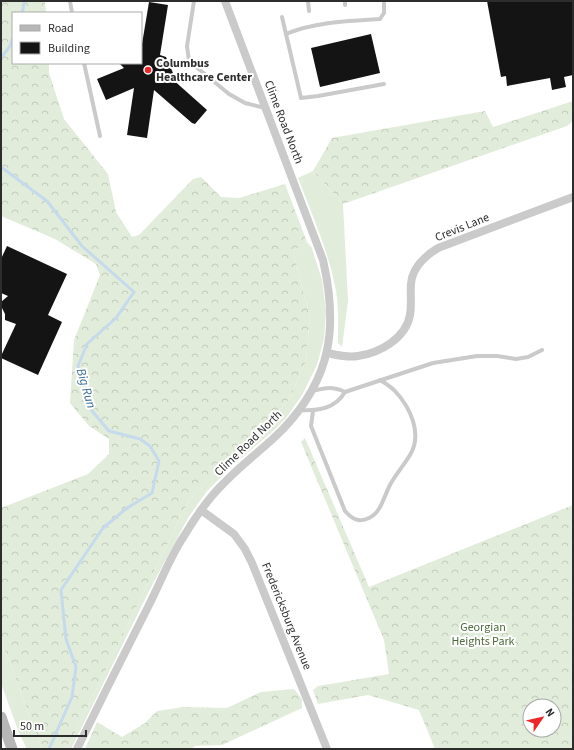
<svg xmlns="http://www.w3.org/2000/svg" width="574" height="750" font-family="'Source Sans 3',sans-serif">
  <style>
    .grass { fill: #e2ecda }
    .forest { fill: url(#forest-crowns); fill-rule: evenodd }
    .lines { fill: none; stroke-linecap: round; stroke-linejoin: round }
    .stream { stroke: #c5dbed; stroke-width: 3 }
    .building { fill: #141414 }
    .lane { stroke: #cacaca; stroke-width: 4 }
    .street { stroke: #cacaca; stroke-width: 8 }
    .secondary { stroke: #b7b7b7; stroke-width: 11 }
    .poi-dot { fill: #ee2628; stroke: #fff; stroke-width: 1.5 }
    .labels { text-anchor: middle; stroke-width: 4; stroke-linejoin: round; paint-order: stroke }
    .poi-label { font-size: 12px; font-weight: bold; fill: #2d2d2d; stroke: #fff; text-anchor: start }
    .street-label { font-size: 12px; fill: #2d2d2d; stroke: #fff }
    .park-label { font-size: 12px; fill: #4d6b39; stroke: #fff }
    .water-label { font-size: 13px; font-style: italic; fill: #376a93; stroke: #fff }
  </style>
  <defs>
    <pattern id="forest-crowns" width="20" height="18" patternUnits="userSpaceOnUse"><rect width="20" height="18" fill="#e2ecda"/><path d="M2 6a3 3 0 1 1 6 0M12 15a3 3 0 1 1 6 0" fill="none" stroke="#c2cbbb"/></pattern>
  </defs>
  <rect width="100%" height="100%" fill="#fff"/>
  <g class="grass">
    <path d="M313,171L343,204L348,301L342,347L338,343C338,326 339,309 336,291C329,252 312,215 298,178Z"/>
    <path d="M307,242L312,248L322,280L326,312L324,339L317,365L302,395L286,418L273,431L231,467L207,491L188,518L149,591L71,749H67L189,500L239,449L274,417L290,398L306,361L310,317L293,251Z"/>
    <path d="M1,639L42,749H27L19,733L1,683Z"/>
  </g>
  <g class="forest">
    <path d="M1,1H45L46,13H13V63H49V73L64,119L108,174L116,212L132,237L139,235L193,179L201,177L221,197L239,198L285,184L307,242L293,251L310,317L306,361L290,398L274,417L239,449L189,500L67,749H42L1,639V508L88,474L109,454V439L89,426L70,403L74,340L100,275L96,264L55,239L1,216Z"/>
    <path d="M573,101V121L567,126L343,204L313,171L332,138L485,111L493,127Z"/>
    <path d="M305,438L369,587L573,505V749H435L419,710L368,695L318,704L313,690L318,686L389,674L384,640L301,442ZM530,706H554V730H530Z"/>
    <path d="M294,689L302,699V708L222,745L195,746L191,749H85L97,722L122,737L145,723L157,711L184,707L227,708L261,692Z"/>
  </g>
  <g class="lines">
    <g class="stream">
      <path d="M22,13L25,1"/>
      <path d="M1,58L10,46L13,37"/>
      <path d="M1,167L47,201L82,246L134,292L116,318L87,344L78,366L92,411L109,431L140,439L150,446L159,461L152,493L127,508L103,528L61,590L66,639L76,667L72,697L49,749"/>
    </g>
  </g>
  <g class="building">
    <path d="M487,1H573V75L564,77L566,87L552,90L550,78L507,86L506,76L501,77Z"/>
    <path d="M149,2L168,5L160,55L166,57L173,73L170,77L207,110L195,124L192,123L154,90L147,138L127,135L134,88L106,100L97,79L124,68L119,63H141V50Z"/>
    <path d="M371,34L380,73L320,87L311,48Z"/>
    <path d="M7,246L67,274L48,315L62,322L38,375L1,358V356L16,324L5,320V314L1,306V302L8,296L1,293V259Z"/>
  </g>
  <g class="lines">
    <g class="lane">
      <path d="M70,1L72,13"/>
      <path d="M194,1L187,46L189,61L229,94L245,103L265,108"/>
      <path d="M308,1L309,11"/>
      <path d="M345,1V5"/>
      <path d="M282,17L301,98L318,96L384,84"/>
      <path d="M286,34C315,22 348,21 380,19L384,13V3"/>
      <path d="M84,63L100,136"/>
      <path d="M312,391C325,388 332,386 345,392L433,363L477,356H497L516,359L528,357L542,350"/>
      <path d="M299,410C318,411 335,409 345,392"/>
      <path d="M313,411L311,426L345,511C352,519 359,523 369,518C381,513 384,496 390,485C396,474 404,465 410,455C423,434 410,407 395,391C391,387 385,383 380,380"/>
    </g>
    <g class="street">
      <path d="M327,353C337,355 347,358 358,356C380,353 406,338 410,315C412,304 410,294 411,284C412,268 425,256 438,248L573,197"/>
      <path d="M201,510L234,534L245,549L252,563L327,749"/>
      <path d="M77,749C101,700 125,652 150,603C161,581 170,557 184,536C196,516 209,497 226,481C244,462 266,447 284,428C332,377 338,326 323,260L225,1"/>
    </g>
    <path class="secondary" d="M1,717L12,749"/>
  </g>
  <circle class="poi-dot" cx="148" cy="70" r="4"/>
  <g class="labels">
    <g class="poi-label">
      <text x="156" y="67">Columbus<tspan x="156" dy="14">Healthcare Center</tspan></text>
    </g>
    <g class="street-label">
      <text transform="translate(284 122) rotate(69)" y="4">Clime Road North</text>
      <text transform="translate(462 227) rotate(-22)" y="4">Crevis Lane</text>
      <text transform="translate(248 443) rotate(-44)" y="4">Clime Road North</text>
      <text transform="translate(287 616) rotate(68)" y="4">Fredericksburg Avenue</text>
    </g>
    <g class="park-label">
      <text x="483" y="631">Georgian<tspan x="483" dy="14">Heights Park</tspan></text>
    </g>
    <g class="water-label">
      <text transform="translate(87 388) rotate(74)" y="5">Big Run</text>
    </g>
  </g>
  <rect width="574" height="750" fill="none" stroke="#2d2d2d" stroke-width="4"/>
  <rect x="12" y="12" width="130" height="52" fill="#ffffff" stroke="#ababab"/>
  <rect x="20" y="25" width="20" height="6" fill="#b7b7b7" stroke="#ababab"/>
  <text x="48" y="32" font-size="12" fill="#2d2d2d">Road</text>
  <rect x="20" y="42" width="20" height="12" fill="#141414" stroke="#ababab"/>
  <text x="48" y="52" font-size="12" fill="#2d2d2d">Building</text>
  <g transform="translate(542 718) rotate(56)"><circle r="19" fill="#ffffff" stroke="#ababab"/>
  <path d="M0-3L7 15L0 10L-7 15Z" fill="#ee2628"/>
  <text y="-6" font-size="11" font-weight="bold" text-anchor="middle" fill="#2d2d2d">N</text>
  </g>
  <path d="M14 730v6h72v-6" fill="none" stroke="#2d2d2d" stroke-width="2"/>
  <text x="20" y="730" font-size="12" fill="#2d2d2d" stroke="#ffffff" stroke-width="3" paint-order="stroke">50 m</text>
</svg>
